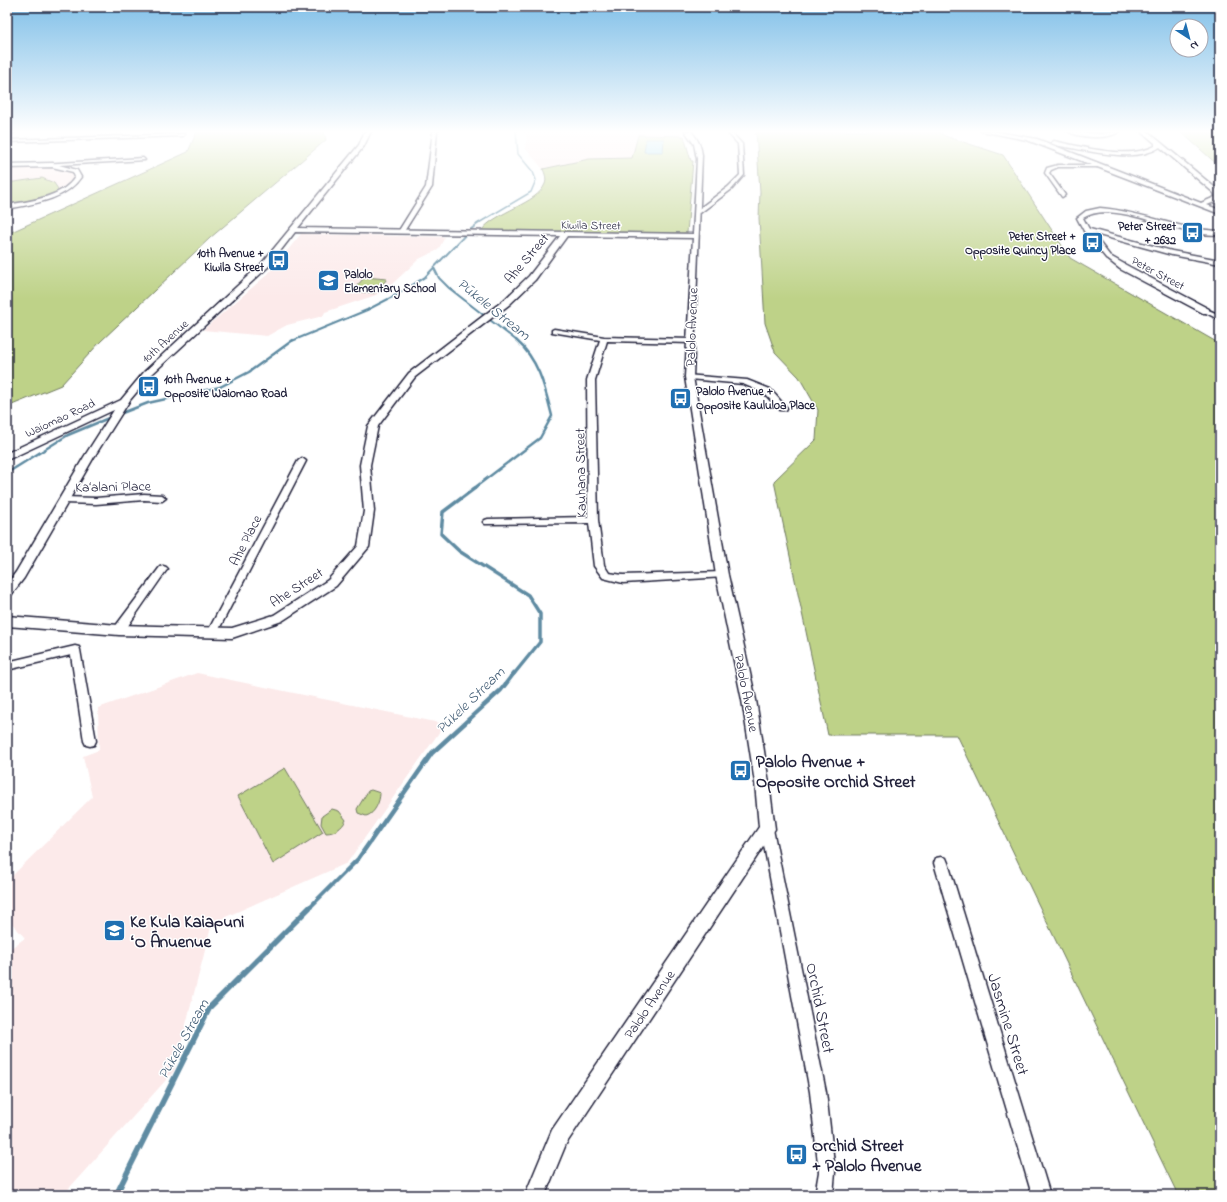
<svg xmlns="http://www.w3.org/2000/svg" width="1227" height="1202" font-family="'Indie Flower',sans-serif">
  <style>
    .built { fill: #fceaea }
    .green { fill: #bed288; stroke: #707a62 }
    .water { fill: #87d1e7; stroke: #5f8ba2 }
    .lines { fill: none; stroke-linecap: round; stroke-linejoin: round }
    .stream-far5 { stroke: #5f8ba2; stroke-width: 1.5 }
    .stream-far4 { stroke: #5f8ba2; stroke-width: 2 }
    .stream-far3 { stroke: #5f8ba2; stroke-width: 2.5 }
    .stream-far2 { stroke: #5f8ba2; stroke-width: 3.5 }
    .stream-far1 { stroke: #5f8ba2; stroke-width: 4.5 }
    .stream { stroke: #5f8ba2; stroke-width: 5.5 }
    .minor-casing { stroke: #22223b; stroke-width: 3 }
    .tertiary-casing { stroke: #22223b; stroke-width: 3 }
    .minor { fill: #fff; fill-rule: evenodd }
    .tertiary { fill: #fff; fill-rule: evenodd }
    .labels { text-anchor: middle; stroke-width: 3; stroke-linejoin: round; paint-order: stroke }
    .far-street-label { font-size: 12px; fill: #22223b; stroke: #fff }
    .far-poi-label { font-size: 12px; font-weight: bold; fill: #22223b; stroke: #fff; text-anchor: end }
    .street-label { font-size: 14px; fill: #22223b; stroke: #fff }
    .water-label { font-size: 15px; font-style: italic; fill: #455f77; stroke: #fff }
    .near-poi-label { font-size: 17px; font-weight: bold; fill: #22223b; stroke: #fff; text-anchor: start }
    .near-street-label { font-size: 17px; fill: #22223b; stroke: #fff }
  </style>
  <rect width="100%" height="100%" fill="#fff"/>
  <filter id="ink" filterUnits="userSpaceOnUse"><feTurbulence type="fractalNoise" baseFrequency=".025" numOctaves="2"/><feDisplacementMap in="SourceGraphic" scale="8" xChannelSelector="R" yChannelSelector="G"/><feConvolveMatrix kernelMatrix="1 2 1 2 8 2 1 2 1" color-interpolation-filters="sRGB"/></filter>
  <g filter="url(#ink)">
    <g class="built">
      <path d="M524,131H679L684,136L671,135L632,158L589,159L543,169L525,148L527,137Z"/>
      <path d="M49,166L70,171L74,176L73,180L66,187L56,192L58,188L55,184L38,178L7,183V167Z"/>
      <path d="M301,234L445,237L438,250L419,259L391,285L376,295L325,312L323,316L287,325L267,336L203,330L268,274Z"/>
      <path d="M197,673L445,724L347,863L212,923L174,1071L63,1195H7V951L25,938L7,918V881L92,797L83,756L99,750L98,708Z"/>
    </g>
    <g class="green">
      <path d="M197,131H324L326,140L210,238L100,342L61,385L7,407V234L188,152Z"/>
      <path d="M756,131H937L945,136L1003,155L1070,258L1220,344V1195H1178L957,735H828L774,481L816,440L818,410L799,377L775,352L765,323L759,218L760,192Z"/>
      <path d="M1180,131H1220V167Z"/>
      <path d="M638,135L684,136L691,161H693L687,233L481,231C496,211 537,204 545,184C547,179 545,174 543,169L589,159L632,158Z"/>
      <path d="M42,178L54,183L58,189L56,192L32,200L7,205V183Z"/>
      <path d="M365,277L387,279L375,293L352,291Z"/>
      <path d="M285,768L323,832L273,864L238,796Z"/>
      <path d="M371,790L380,793C380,801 375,814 366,816L358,813L357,809L368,791Z"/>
      <path d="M332,809L339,811L346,820C342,828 335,833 326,833L321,824L322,816Z"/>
    </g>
    <path class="water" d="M646,139H664L663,152H644Z"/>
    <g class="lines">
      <path class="stream-far5" d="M477,224L531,192L536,180L533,172L518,154L516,131"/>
      <g class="stream-far4">
        <path d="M434,268L439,278L449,288L517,341"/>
        <path d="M292,341L367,310L398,294L425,277L471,229L479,223"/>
      </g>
      <g class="stream-far3">
        <path d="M117,415L148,403L220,387L249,372L293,340"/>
        <path d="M7,473L68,435L111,417"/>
        <path d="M473,489L540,438L552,416C545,388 539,360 516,340"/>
      </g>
      <path class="stream-far2" d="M475,488L443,512L441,534L459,551L528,595L540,614V642L514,674"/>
      <path class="stream-far1" d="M309,908L358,859L432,753L501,690L514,673"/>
      <path class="stream" d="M116,1195L210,1007L310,907"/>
      <defs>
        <g id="minor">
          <path d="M11,131H16L7,137V134Z"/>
          <path d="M433,131H437L432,187L403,233H399L398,232L426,187Z"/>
          <path d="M726,131H730L742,144L744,175L732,189L700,213H696V211L728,187L740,175L738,144Z"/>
          <path d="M185,134L183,136L7,142V140Z"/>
          <path d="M143,158L145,160L42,166L40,165L42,164Z"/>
          <path d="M1058,165H1099L1101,166L1099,167H1058L1051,170L1049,173L1065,195L1062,197L1045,173L1047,168Z"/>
          <path d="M1086,228L1172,251L1220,260V264L1172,255L1084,231V229Z"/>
          <path d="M1206,309L1220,315V320L1204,312L1203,311Z"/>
          <path d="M554,329L604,337L691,339L694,341L691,343L607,341L595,380L598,520L604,565L609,573L623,575L722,572L725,573L727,575L725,577L623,583L603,578L594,566L589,523L485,524L483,522L485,520L488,519L588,517L587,380L600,340L552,332V330Z"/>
          <path d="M686,375L747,380L770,389L787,408L786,410H780L764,393L743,384L689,379L685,377Z"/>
          <path d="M302,458L306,461L217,633L216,636H208L207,633L298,461Z"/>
          <path d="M144,494L162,495L166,498L162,501L144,500L96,504L64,503L60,500L64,497L96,498Z"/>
          <path d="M163,566L166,567L168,569L166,571L123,633H115L114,630L115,627L160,567Z"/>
          <path d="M75,646L79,647L80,650L96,741L94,745L90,746L86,745L84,741L71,655L7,670V662Z"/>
          <path d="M767,823L772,825L773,829L826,1092L835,1172L833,1195H815L819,1172L810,1092L761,829L762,825Z"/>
          <path d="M941,857L946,858L948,863L1050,1195H1032L934,863L936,858Z"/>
        </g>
        <g id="tertiary">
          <path d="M365,131H371L364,146L298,228L693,234L697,159L694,144L685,131H691C697,138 701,145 702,155L693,377L728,575L756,700L769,783L775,829L566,1144L545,1195H525L552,1130L759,827L755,783L742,700L716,575L685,377L693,238L567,236L535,280L510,304L415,377L378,426L370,465L374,511L369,547L336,586L282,621L232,638L119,635L7,626V616L119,625L232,628L274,615L328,580L358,546L364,511L360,465L368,426L409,373L504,300L529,276L560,236L295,232L268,267L151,375L130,400L94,457L24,578L11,595L7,596V584L16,572L84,457L114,410L7,460V453L121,400L145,371L262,263L359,145Z"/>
          <path d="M981,131H993L1037,139L1201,203L1215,197L1214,193L1160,147C1138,162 1097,153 1072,148C1066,147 1057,146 1051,143L1054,141C1083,147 1128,160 1155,146V143L1141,131H1147L1219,191L1220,198L1217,201L1207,205L1220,210V214L1027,140Z"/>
          <path d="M1067,131L1101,134L1120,131C1109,140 1079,138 1067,131Z"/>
          <path d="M52,163L77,170L81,177C66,200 33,204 7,209V205C29,201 62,198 75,177L73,172L52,167L7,168V164Z"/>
          <path d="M1100,208C1141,211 1179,230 1220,231V235C1210,235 1199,234 1189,232C1162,226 1108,201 1083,218L1089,229L1110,256L1126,265L1209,309V313H1203L1120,269L1106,258L1084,231L1077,218L1086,211Z"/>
        </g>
      </defs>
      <use href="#minor" class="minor-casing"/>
      <use href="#tertiary" class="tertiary-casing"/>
      <use href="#minor" class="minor"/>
      <use href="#tertiary" class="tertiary"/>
    </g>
  </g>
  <linearGradient id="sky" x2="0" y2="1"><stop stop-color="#81c0e8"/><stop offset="0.44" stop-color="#fff"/><stop offset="1" stop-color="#fff" stop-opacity="0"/></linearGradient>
  <rect width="1227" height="299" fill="url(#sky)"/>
  <defs>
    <symbol id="bus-square" viewBox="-11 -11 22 22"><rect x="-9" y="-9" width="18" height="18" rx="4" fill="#1f6fb2" stroke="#fff"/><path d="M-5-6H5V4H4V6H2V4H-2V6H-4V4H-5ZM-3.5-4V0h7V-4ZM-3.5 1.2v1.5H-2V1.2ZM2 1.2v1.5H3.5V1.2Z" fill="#fff"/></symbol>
    <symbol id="school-square" viewBox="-11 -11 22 22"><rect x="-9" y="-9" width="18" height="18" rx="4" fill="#1f6fb2" stroke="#fff"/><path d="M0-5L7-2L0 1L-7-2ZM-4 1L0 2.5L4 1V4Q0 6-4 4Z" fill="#fff"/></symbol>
  </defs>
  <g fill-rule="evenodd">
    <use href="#bus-square" x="1180" y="220" width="25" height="25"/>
    <use href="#bus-square" x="1080" y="230" width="25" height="25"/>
    <use href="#bus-square" x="266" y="248" width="25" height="25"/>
    <use href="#school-square" x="316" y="268" width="25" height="25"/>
    <use href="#bus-square" x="136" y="374" width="25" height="25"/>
    <use href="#bus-square" x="668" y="386" width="25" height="25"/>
    <use href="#bus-square" x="728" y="758" width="25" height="25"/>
    <use href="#school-square" x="102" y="918" width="25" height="25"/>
    <use href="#bus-square" x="784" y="1142" width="25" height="25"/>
  </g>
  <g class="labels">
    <g class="far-street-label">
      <text transform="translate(591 225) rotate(1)" y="4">Kiwila Street</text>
      <text transform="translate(1158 273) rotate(28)" y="4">Peter Street</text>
      <text transform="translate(165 341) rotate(-42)" y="4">10th Avenue</text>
      <text transform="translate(60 418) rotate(-25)" y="4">Waiomao Road</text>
    </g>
    <g class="far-poi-label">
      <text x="1176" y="230">Peter Street<tspan x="1176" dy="14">+ 2632</tspan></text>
      <text x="1076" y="240">Peter Street +<tspan x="1076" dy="14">Opposite Quincy Place</tspan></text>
      <text x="264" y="257">10th Avenue +<tspan x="264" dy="14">Kiwila Street</tspan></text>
      <text x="344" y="278" text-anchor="start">Palolo<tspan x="344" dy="14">Elementary School</tspan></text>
      <text x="164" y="383" text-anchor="start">10th Avenue +<tspan x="164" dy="14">Opposite Waiomao Road</tspan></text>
      <text x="696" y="395" text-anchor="start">Palolo Avenue +<tspan x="696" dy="14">Opposite Kaululoa Place</tspan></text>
    </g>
    <g class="street-label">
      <text transform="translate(526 258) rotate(-50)" y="5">Ahe Street</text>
      <text transform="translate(691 327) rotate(-88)" y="5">Palolo Avenue</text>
      <text transform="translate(580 473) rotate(-91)" y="5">Kauhana Street</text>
      <text transform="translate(113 486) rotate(-1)" y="5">Ka‘alani Place</text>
      <text transform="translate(245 540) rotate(-63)" y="5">Ahe Place</text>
      <text transform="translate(296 587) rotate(-33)" y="5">Ahe Street</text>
      <text transform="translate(747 693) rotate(79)" y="5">Palolo Avenue</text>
      <text transform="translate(649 1004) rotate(-56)" y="5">Palolo Avenue</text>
    </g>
    <g class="water-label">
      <text transform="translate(494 309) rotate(39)" y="5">Pūkele Stream</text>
      <text transform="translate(470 700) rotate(-44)" y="5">Pūkele Stream</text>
      <text transform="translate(183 1039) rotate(-61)" y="5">Pūkele Stream</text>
    </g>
    <g class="near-poi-label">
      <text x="756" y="767">Palolo Avenue +<tspan x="756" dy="20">Opposite Orchid Street</tspan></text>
      <text x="130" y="927">Ke Kula Kaiapuni<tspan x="130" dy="20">ʻO Ānuenue</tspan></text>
      <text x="812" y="1151">Orchid Street<tspan x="812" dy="20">+ Palolo Avenue</tspan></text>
    </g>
    <g class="near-street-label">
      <text transform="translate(821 1008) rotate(79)" y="6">Orchid Street</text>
      <text transform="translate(1009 1024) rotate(73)" y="6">Jasmine Street</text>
    </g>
  </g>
  <rect width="1227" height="1202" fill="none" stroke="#fff" stroke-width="24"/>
  <rect x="12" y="12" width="1203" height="1178" fill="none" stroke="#22223b" stroke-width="1.5" filter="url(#ink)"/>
  <g transform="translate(1189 38) rotate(144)"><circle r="19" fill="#ffffff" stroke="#a7a7b1"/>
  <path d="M0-3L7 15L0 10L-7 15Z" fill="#1f6fb2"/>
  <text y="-6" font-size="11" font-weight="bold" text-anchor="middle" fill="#22223b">N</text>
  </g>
</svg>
